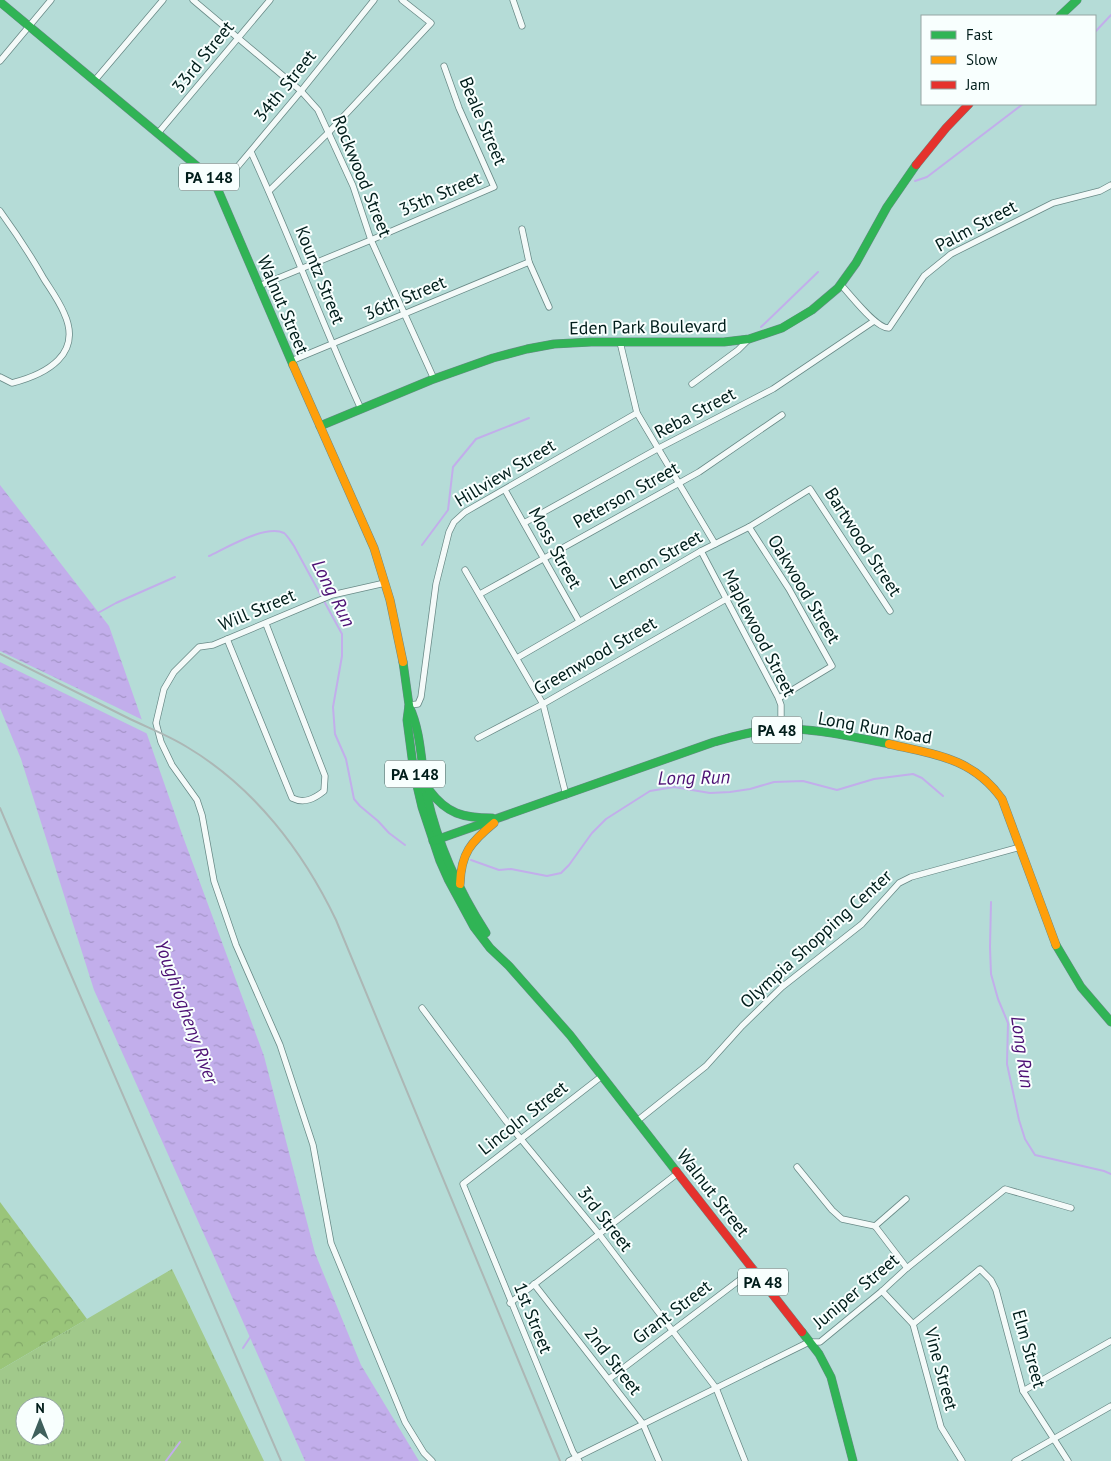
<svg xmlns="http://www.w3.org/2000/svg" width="1111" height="1461" font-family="'PT Sans',sans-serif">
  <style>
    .forest { fill: url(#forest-crowns) }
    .park { fill: url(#park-tufts); fill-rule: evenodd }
    .water { fill: url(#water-ripples) }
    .pier { fill: #b5dcd7 }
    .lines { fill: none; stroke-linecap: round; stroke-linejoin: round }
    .stream { stroke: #c2aeeb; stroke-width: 2 }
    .street-casing { stroke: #698a87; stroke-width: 7 }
    .fast-casing { stroke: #698a87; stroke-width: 9 }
    .slow-casing { stroke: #698a87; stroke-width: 9 }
    .jam-casing { stroke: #698a87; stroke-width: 9 }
    .street { stroke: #f4faf9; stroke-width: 5.5 }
    .fast { stroke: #30b455; stroke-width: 8 }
    .slow { stroke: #ff9f0a; stroke-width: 8 }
    .jam { stroke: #e5322d; stroke-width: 8 }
    .rail { stroke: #acb7b5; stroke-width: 2 }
    .labels { text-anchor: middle; stroke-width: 4; stroke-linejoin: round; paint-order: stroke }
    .shield { fill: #f8fffe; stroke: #4a615e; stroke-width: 1 }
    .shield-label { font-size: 16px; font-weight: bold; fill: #001d1a }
    .street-label { font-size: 18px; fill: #001d1a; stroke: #f8fffe }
    .water-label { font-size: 19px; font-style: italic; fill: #4d1174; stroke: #f8fffe }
  </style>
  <defs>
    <pattern id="forest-crowns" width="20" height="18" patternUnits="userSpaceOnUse" patternTransform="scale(1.25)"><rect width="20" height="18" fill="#9ac57a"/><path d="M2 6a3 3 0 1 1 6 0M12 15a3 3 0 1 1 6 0" fill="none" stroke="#83a969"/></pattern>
    <pattern id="park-tufts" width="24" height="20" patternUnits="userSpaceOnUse" patternTransform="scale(1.25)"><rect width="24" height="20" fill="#a1c98b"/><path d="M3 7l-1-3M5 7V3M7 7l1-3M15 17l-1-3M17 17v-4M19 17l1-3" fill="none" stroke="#89ac77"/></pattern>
    <pattern id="water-ripples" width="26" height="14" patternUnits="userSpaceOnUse" patternTransform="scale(1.25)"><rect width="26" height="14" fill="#c2aeeb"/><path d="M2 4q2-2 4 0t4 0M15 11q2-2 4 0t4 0" fill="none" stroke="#a595c9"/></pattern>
  </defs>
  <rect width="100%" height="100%" fill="#b5dcd7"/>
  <path class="forest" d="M0,1202L87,1319L0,1370Z"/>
  <path class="park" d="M172,1269L264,1461H0V1370ZM25,1406H55V1436H25Z"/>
  <path class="water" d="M0,485L109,626L182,834L264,1056L315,1253L361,1365L419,1461H305L216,1261L94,990L21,759L0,708Z"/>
  <path class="pier" d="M0,651L145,721L150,735L0,662Z"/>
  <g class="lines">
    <g class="stream">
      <path d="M1095,32L1111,15"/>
      <path d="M915,181L927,177L1023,104"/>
      <path d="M761,327L818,272"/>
      <path d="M422,545L448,510L453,467L476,439L529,418"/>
      <path d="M209,556C226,548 266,524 284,533C288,536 291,542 294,546L342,634V656L333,707L335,734L346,759L354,799L360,806L378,821L389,833L405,845"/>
      <path d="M98,613L116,603L175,577"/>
      <path d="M471,860L499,870L511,869L547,876L561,873L569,865L592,833L606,819L650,791L674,787L710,793L730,792L750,789L774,782L803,781L837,790L874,779L913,774L922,778L943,796"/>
      <path d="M991,902L990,947L991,974L998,999L1008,1023L1007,1064L1019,1120L1025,1139L1035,1155L1104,1171L1111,1174"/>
      <path d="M243,1348L251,1336"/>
      <path d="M166,1461L180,1442"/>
    </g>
    <defs>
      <g id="street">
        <path d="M193,0L301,91L318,110L353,186L371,240L434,379"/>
        <path d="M513,0L522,26"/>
        <path d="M0,61L51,0"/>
        <path d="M96,79L163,0"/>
        <path d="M159,132L270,0"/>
        <path d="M251,152C290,236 322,324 361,409"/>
        <path d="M218,190L301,91L374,0"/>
        <path d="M269,191L329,132L431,23L402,0"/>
        <path d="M0,211C16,233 31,256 44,279C51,290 59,301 64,313C83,354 47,374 12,383L0,377"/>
        <path d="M522,229L529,262L549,307"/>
        <path d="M841,285C850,294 876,329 889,328L924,276L951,254L1053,203L1100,191L1111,185"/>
        <path d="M259,286L371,240L494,187L459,108L444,66"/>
        <path d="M620,342L637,413L715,544"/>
        <path d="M291,361L529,262"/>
        <path d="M692,384L738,350L749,339"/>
        <path d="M505,490L579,621"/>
        <path d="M524,523L659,448L773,389L874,321"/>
        <path d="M749,527L789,589L832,666L779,698"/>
        <path d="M701,551L778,697L781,705V729"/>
        <path d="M465,570L543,704L566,795"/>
        <path d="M385,583L332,595L213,645L199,647L174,672L164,689L156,723L161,742L172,765L197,800L202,815L214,881L236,945L280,1045L313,1145L331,1243L405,1422L424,1453L432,1461"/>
        <path d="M480,594L699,472L782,415"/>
        <path d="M227,639L292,798C304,804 314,799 324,791L325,776L266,624"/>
        <path d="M517,658L701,551L749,527L810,489L890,611"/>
        <path d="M409,705L418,704L421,697L436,584L449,532L454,522L465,512L637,413"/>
        <path d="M478,738L543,704L726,599"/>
        <path d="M422,1008L506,1121L599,1234L716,1388L745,1461"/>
        <path d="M637,1121L706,1066L742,1026L782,987L862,924L899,883L911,877L1020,847"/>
        <path d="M797,1167L832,1210L842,1219L875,1226"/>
        <path d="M875,1226L907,1268"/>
        <path d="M875,1226L906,1199"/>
        <path d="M534,1284L643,1424L659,1461"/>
        <path d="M882,1291L913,1324L941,1427L962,1461"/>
        <path d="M510,1303L678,1173"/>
        <path d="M913,1324L980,1269L991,1280L996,1290L1023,1391L1068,1461"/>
        <path d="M609,1379L754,1269"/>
        <path d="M1023,1391L1111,1341"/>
        <path d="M569,1461L809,1342H820L882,1291L907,1268L1005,1189L1071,1208"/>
        <path d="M579,1461L573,1452L463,1184L602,1076"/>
        <path d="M1015,1461L1111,1406"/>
      </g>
      <g id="fast">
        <path d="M0,2L210,177L218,190L293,365"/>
        <path d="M1060,16L1077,0"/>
        <path d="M320,426L431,380L493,358L527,349L554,344L591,342H724L749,339L782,328L812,310L838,288L856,263L887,207L916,165"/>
        <path d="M403,662L409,705L407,720L414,773L422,807L440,861L448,879L474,927L490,948L509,966L570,1035L676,1171"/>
        <path d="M409,706C422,733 421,767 427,796C438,845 459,891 486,933"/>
        <path d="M429,790C447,814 463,818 492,818"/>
        <path d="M433,841L714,742C732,737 749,732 767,730C807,726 849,736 889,744"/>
        <path d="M1056,945L1081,987L1111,1022"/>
        <path d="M802,1332L819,1354L831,1377L853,1461"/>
      </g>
      <g id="slow">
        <path d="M293,365L374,548L390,600L403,662"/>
        <path d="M889,744C934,754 973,758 1002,799L1056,945"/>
        <path d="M460,884C461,853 471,842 494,823"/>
      </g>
      <g id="jam">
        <path d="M916,165L946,128L969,104"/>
        <path d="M676,1171L802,1332"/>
      </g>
    </defs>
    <use href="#street" class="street-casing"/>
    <use href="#fast" class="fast-casing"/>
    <use href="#slow" class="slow-casing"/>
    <use href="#jam" class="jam-casing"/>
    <use href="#street" class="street"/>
    <use href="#fast" class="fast"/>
    <use href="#slow" class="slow"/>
    <use href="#jam" class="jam"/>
    <g class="rail">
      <path d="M0,654C42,675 84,696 126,717C146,727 168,735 187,747C254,787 303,851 336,920L560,1461"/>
      <path d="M0,808L59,947L281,1461"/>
    </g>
  </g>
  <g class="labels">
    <g class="shield">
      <rect x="179" y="163.5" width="60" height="27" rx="4"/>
      <rect x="752" y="716.5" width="50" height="27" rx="4"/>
      <rect x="385" y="760.5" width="60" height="27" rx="4"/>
      <rect x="738" y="1268.5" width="50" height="27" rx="4"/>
    </g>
    <g class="shield-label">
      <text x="209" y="183">PA 148</text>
      <text x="777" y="736">PA 48</text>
      <text x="415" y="780">PA 148</text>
      <text x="763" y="1288">PA 48</text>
    </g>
    <g class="street-label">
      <text transform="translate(203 57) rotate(-51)" y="6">33rd Street</text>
      <text transform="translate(285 86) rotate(-51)" y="6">34th Street</text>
      <text transform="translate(483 121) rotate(67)" y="6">Beale Street</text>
      <text transform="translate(362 176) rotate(68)" y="6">Rockwood Street</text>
      <text transform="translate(440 194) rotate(-23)" y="6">35th Street</text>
      <text transform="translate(976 226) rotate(-28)" y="6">Palm Street</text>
      <text transform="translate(320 275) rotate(68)" y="6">Kountz Street</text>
      <text transform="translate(405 298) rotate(-23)" y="6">36th Street</text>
      <text transform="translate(283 305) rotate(67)" y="6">Walnut Street</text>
      <text transform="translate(648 327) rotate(-1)" y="6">Eden Park Boulevard</text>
      <text transform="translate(695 413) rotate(-28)" y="6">Reba Street</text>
      <text transform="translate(505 473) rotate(-31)" y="6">Hillview Street</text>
      <text transform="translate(626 495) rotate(-29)" y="6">Peterson Street</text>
      <text transform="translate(863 542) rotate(57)" y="6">Bartwood Street</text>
      <text transform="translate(555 548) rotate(61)" y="6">Moss Street</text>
      <text transform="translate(656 560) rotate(-29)" y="6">Lemon Street</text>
      <text transform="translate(804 589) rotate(59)" y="6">Oakwood Street</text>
      <text transform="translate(257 610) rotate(-23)" y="6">Will Street</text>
      <text transform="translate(759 633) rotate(63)" y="6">Maplewood Street</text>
      <text transform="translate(595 656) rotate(-30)" y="6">Greenwood Street</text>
      <text transform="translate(875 728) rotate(10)" y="6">Long Run Road</text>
      <text transform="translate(816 939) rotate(-42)" y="6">Olympia Shopping Center</text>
      <text transform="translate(523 1118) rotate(-38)" y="6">Lincoln Street</text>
      <text transform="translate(713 1193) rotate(52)" y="6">Walnut Street</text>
      <text transform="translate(605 1219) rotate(52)" y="6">3rd Street</text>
      <text transform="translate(856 1291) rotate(-40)" y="6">Juniper Street</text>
      <text transform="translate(672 1312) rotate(-37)" y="6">Grant Street</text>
      <text transform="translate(533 1318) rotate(68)" y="6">1st Street</text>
      <text transform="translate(1029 1349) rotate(74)" y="6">Elm Street</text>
      <text transform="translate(613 1361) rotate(52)" y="6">2nd Street</text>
      <text transform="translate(941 1369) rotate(75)" y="6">Vine Street</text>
    </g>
    <g class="water-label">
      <text transform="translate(334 593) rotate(63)" y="7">Long Run</text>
      <text transform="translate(694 777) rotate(-1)" y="7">Long Run</text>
      <text transform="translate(187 1012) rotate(70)" y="7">Youghiogheny River</text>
      <text transform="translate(1023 1052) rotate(82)" y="7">Long Run</text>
    </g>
  </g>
  <rect x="921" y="15" width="175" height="90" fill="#f8fffe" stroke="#95a5a3"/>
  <rect x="931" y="31" width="25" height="8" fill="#30b455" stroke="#95a5a3"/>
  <text x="966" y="40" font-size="15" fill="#001d1a">Fast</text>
  <rect x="931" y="56" width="25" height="8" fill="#ff9f0a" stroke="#95a5a3"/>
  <text x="966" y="65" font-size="15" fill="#001d1a">Slow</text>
  <rect x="931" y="81" width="25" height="8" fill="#e5322d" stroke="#95a5a3"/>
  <text x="966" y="90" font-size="15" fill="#001d1a">Jam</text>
  <g transform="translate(40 1421)"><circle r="24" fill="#f8fffe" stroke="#95a5a3"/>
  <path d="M0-4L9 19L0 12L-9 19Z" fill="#3f605c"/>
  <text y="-8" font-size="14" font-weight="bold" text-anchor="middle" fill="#001d1a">N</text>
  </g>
</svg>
